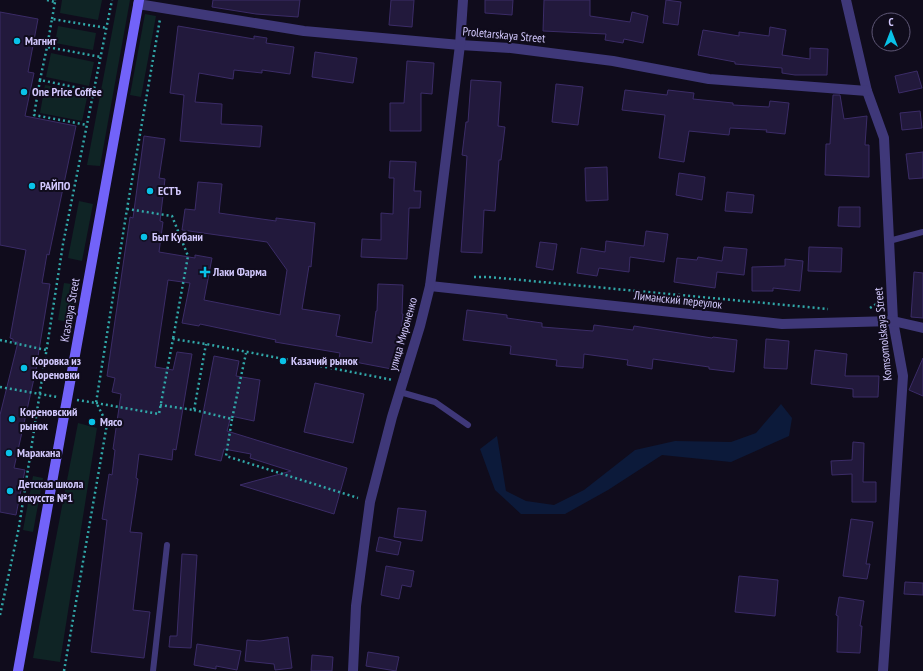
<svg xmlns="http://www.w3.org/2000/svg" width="923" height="671" font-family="'PT Sans Narrow',sans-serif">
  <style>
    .green { fill: #0f2425 }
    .water { fill: #0c1a3a }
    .building { fill: #22193c; stroke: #3b2c67 }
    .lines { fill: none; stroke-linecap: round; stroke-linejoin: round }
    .path { stroke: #31a7a8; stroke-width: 2.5; stroke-dasharray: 2 3; stroke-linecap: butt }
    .service { stroke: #3f3879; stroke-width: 6 }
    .minor { stroke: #3f3879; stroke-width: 10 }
    .secondary { stroke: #7263f9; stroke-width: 10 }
    .poi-dot { fill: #09c2e8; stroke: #100c1c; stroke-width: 1.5 }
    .labels { text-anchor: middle; stroke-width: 4; stroke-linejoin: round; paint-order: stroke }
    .street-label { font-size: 12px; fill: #d2c8fd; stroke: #100c1c }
    .poi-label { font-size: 12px; font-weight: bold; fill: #d2c8fd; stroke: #100c1c; text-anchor: start }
  </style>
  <rect width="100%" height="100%" fill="#100c1c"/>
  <g class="green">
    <path d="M62,0H102L98,20L60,13Z"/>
    <path d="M118,0H130L100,166L87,165Z"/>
    <path d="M145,14L156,16L141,97L130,95Z"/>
    <path d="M58,26L96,33L93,50L55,43Z"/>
    <path d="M51,53L94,62L89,86L46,77Z"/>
    <path d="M45,85L88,93L82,121L40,113Z"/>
    <path d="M79,201L93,204L82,261L68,258Z"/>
    <path d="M64,283L79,285L72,323L58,320Z"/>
    <path d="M78,423L97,428L60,662L33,658Z"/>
    <path d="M33,476L43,478L33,532L23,530Z"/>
  </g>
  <path class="water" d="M781,404L792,418L789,436L731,462L662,455L608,490L565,514H521L495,490L480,449L497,436L506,491L526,501L554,505L584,490L635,450L675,441L731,442L756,433Z"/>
  <g class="building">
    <path d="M213,0H300L298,17L256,14L212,7Z"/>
    <path d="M391,0H414L412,27L389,25Z"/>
    <path d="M485,0H513L512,15L485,13Z"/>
    <path d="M544,0H590V16L630,22L632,12L648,16L643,43L624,39L623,43L605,40L606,34L543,31Z"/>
    <path d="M666,0L681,2L678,25L663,23Z"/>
    <path d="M0,12L38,19L28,72L34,73L25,116L76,126L49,255L47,254L42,283L50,284L38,356H39L14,468L25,470L16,515L0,512V415L18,342H13V339L10,338L26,250L0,245Z"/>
    <path d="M178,26L254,39V36L267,38L266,43L294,47L290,74L262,70V73L234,70L233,79L199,73L195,102L222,104L221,124L262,126L260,147L180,141L184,95L170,93Z"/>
    <path d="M770,27L786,30L782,55L810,59V48L828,49L827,75H795L782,73V68L735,64V62L698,55L703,30L739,36V32L769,36Z"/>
    <path d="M315,52L357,58L353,83L312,77Z"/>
    <path d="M407,61L434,63L432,94L421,93V131H390V103H404Z"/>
    <path d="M917,71L922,88L899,93L895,76Z"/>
    <path d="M471,80L501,82L498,126L505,127L501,160H499L495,211L484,210L482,253L461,252L467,156L462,155L466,122H468Z"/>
    <path d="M556,84L583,87L578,125L552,122Z"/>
    <path d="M625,90L667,95L668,90L694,93L693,99L733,103V105L769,107L770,101L789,103L785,134L766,132L767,130L730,128L729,135L689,131L684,162L659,158L665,115L622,110Z"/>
    <path d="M833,95H840L844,119L867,116L865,145H869V177L825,175L826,144H830Z"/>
    <path d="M920,111L922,128L902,130L900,113Z"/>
    <path d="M144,136L165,139L159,178L165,179L160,221L163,222L159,252L195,258V255L212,258L204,300L280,315L287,270L267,242L182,230L185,209L195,210L198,182L222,184L219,213L276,221V218L315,223L311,267L309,266L302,309L340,315L336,336L372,343L376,311H377L378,284L403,285L402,314H403L399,349H401L397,370L339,359L340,353L275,342L276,340L200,324L199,326L182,323L190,283L168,280L155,367L173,370L177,352L192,354L176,450L173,449L172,460L139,454L136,478L138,479L130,532L142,533L133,610L150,612L144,658L91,652L107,520L102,519L109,474L112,475L115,450L113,449L121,394L112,392L115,378L107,376L130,217L133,218Z"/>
    <path d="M923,152V178L909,179L906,154Z"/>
    <path d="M390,161L416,162L414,191H421L420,208H409L407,259L361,257L362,239L381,240V213L393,214L394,178H389Z"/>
    <path d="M607,167L608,200L586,201L585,168Z"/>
    <path d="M679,173L705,177L702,200L676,195Z"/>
    <path d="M727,192L754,195L752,213L725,211Z"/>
    <path d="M839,207H860V227L838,226Z"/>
    <path d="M646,231L668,234L664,262L630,257L629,272L599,268L597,276L577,273L581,248L605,252L606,241L644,246Z"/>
    <path d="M540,242L557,244L553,270L536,267Z"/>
    <path d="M724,247L747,249L744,275L717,272L715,288L674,282L677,258L697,260L698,257L722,261Z"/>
    <path d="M809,247L842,248L841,272L808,271Z"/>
    <path d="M785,259L803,261L800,291L773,288V291H752V267L785,266Z"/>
    <path d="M914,272L923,273V318L911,317Z"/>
    <path d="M467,310L507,315V318L542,323V327L593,331L594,325L633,330L634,326L712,338L713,337L737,340L734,372L709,369V367L653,359L652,369L627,365L628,360L584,354L583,368L556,366L557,360L510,354L511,346L463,340Z"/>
    <path d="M766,339L789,341L787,369L764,368Z"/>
    <path d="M815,350L847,354L845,376H879L878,397H853V389L811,384Z"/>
    <path d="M214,356L239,361L236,376L260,380L254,421L231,416L227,431L347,468L334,514L240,485L291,471L250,458L251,454L224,449L221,461L195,455Z"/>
    <path d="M923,358V396L909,390Z"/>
    <path d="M315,383L364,394L353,443L304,432Z"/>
    <path d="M853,442L864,443L863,482H876V502H852V474L832,475L831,461L852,460Z"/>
    <path d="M398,508L426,511L422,541L394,537Z"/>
    <path d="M851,519L873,522L866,564H870L867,579L843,576Z"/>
    <path d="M379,537L401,542L398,555L376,551Z"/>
    <path d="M182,554L197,555L191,648L169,647L170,636H177Z"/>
    <path d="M386,566L414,571L411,587L402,585L399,599L381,595Z"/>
    <path d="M739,576L778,580L775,616L735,612Z"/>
    <path d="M905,582L923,583V595L904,594Z"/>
    <path d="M839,597L864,601L860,626H862L860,653L837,652L838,616L836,615Z"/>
    <path d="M288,637L292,668L275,670L274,664L245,661L247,640L260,641Z"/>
    <path d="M197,644L241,651L237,670L216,666V669L194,665Z"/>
    <path d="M368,652L399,657L396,671L366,666Z"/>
    <path d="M312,655L333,657L332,671H311Z"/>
  </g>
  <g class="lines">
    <g class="path">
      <path d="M47,0L55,2V0"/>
      <path d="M52,19L55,2"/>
      <path d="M47,47L52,19L107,28"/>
      <path d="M40,80L34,115L87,125"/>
      <path d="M94,91L40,80L47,47L101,57"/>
      <path d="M127,209L172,216L188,256L173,339"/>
      <path d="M474,277H489L828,309"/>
      <path d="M870,308L881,301"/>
      <path d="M0,340L46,350"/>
      <path d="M0,387L57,397"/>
      <path d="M77,400L96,403L127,209L160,19"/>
      <path d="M96,403L159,414L173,339L206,344L393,380"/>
      <path d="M160,405L194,410L206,344"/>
      <path d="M194,410L232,419L246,353"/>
      <path d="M232,419L226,456L358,498"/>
      <path d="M0,615L19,527L63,244L112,0"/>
      <path d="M64,671L107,424L97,404"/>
    </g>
    <g class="service">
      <path d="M889,241L923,232"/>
      <path d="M400,392L435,402L468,425"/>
      <path d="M153,671L167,545"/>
    </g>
    <g class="minor">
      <path d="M846,0L867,91L884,138L893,321L903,376L883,671"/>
      <path d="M138,4L304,31L460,45L511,48L613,61L709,79L867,91"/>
      <path d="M430,286L782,324L893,321L923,328"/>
      <path d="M353,671L356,606L370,502L392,417L420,326L430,286L460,45L463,0"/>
    </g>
    <path class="secondary" d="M18,671L139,0"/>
  </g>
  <g class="poi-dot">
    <circle cx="17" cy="41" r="4"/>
    <circle cx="24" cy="92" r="4"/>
    <circle cx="32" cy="186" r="4"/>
    <circle cx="150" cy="191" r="4"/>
    <circle cx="144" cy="237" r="4"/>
    <path d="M203 266h4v4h4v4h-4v4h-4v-4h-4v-4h4z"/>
    <circle cx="283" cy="361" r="4"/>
    <circle cx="24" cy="368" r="4"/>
    <circle cx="12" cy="419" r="4"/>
    <circle cx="92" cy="422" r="4"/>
    <circle cx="9" cy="453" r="4"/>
    <circle cx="10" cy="491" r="4"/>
  </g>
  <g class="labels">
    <g class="street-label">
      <text transform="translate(504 35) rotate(5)" y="4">Proletarskaya Street</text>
      <text transform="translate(678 300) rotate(6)" y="4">Лиманский переулок</text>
      <text transform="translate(70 310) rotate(-80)" y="4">Krasnaya Street</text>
      <text transform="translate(403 334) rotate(-74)" y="4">улица Мироненко</text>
      <text transform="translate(883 334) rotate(-96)" y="4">Komsomolskaya Street</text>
    </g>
    <g class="poi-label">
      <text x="25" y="45">Магнит</text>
      <text x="32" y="96">One Price Coffee</text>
      <text x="40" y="190">РАЙПО</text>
      <text x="158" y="195">ЕСТЪ</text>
      <text x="152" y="241">Быт Кубани</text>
      <text x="213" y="276">Лаки Фарма</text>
      <text x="32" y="365">Коровка из<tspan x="32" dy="14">Кореновки</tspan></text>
      <text x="291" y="365">Казачий рынок</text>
      <text x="20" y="416">Кореновский<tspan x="20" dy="14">рынок</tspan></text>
      <text x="100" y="426">Мясо</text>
      <text x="17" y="457">Маракана</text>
      <text x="18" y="488">Детская школа<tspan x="18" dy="14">искусств №1</tspan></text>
    </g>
  </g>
  <g transform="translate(891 32)"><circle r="19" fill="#100c1c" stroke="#5e5776"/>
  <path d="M0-3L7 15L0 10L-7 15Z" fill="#09c2e8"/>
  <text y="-6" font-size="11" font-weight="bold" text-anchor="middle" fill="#d2c8fd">С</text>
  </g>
</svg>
